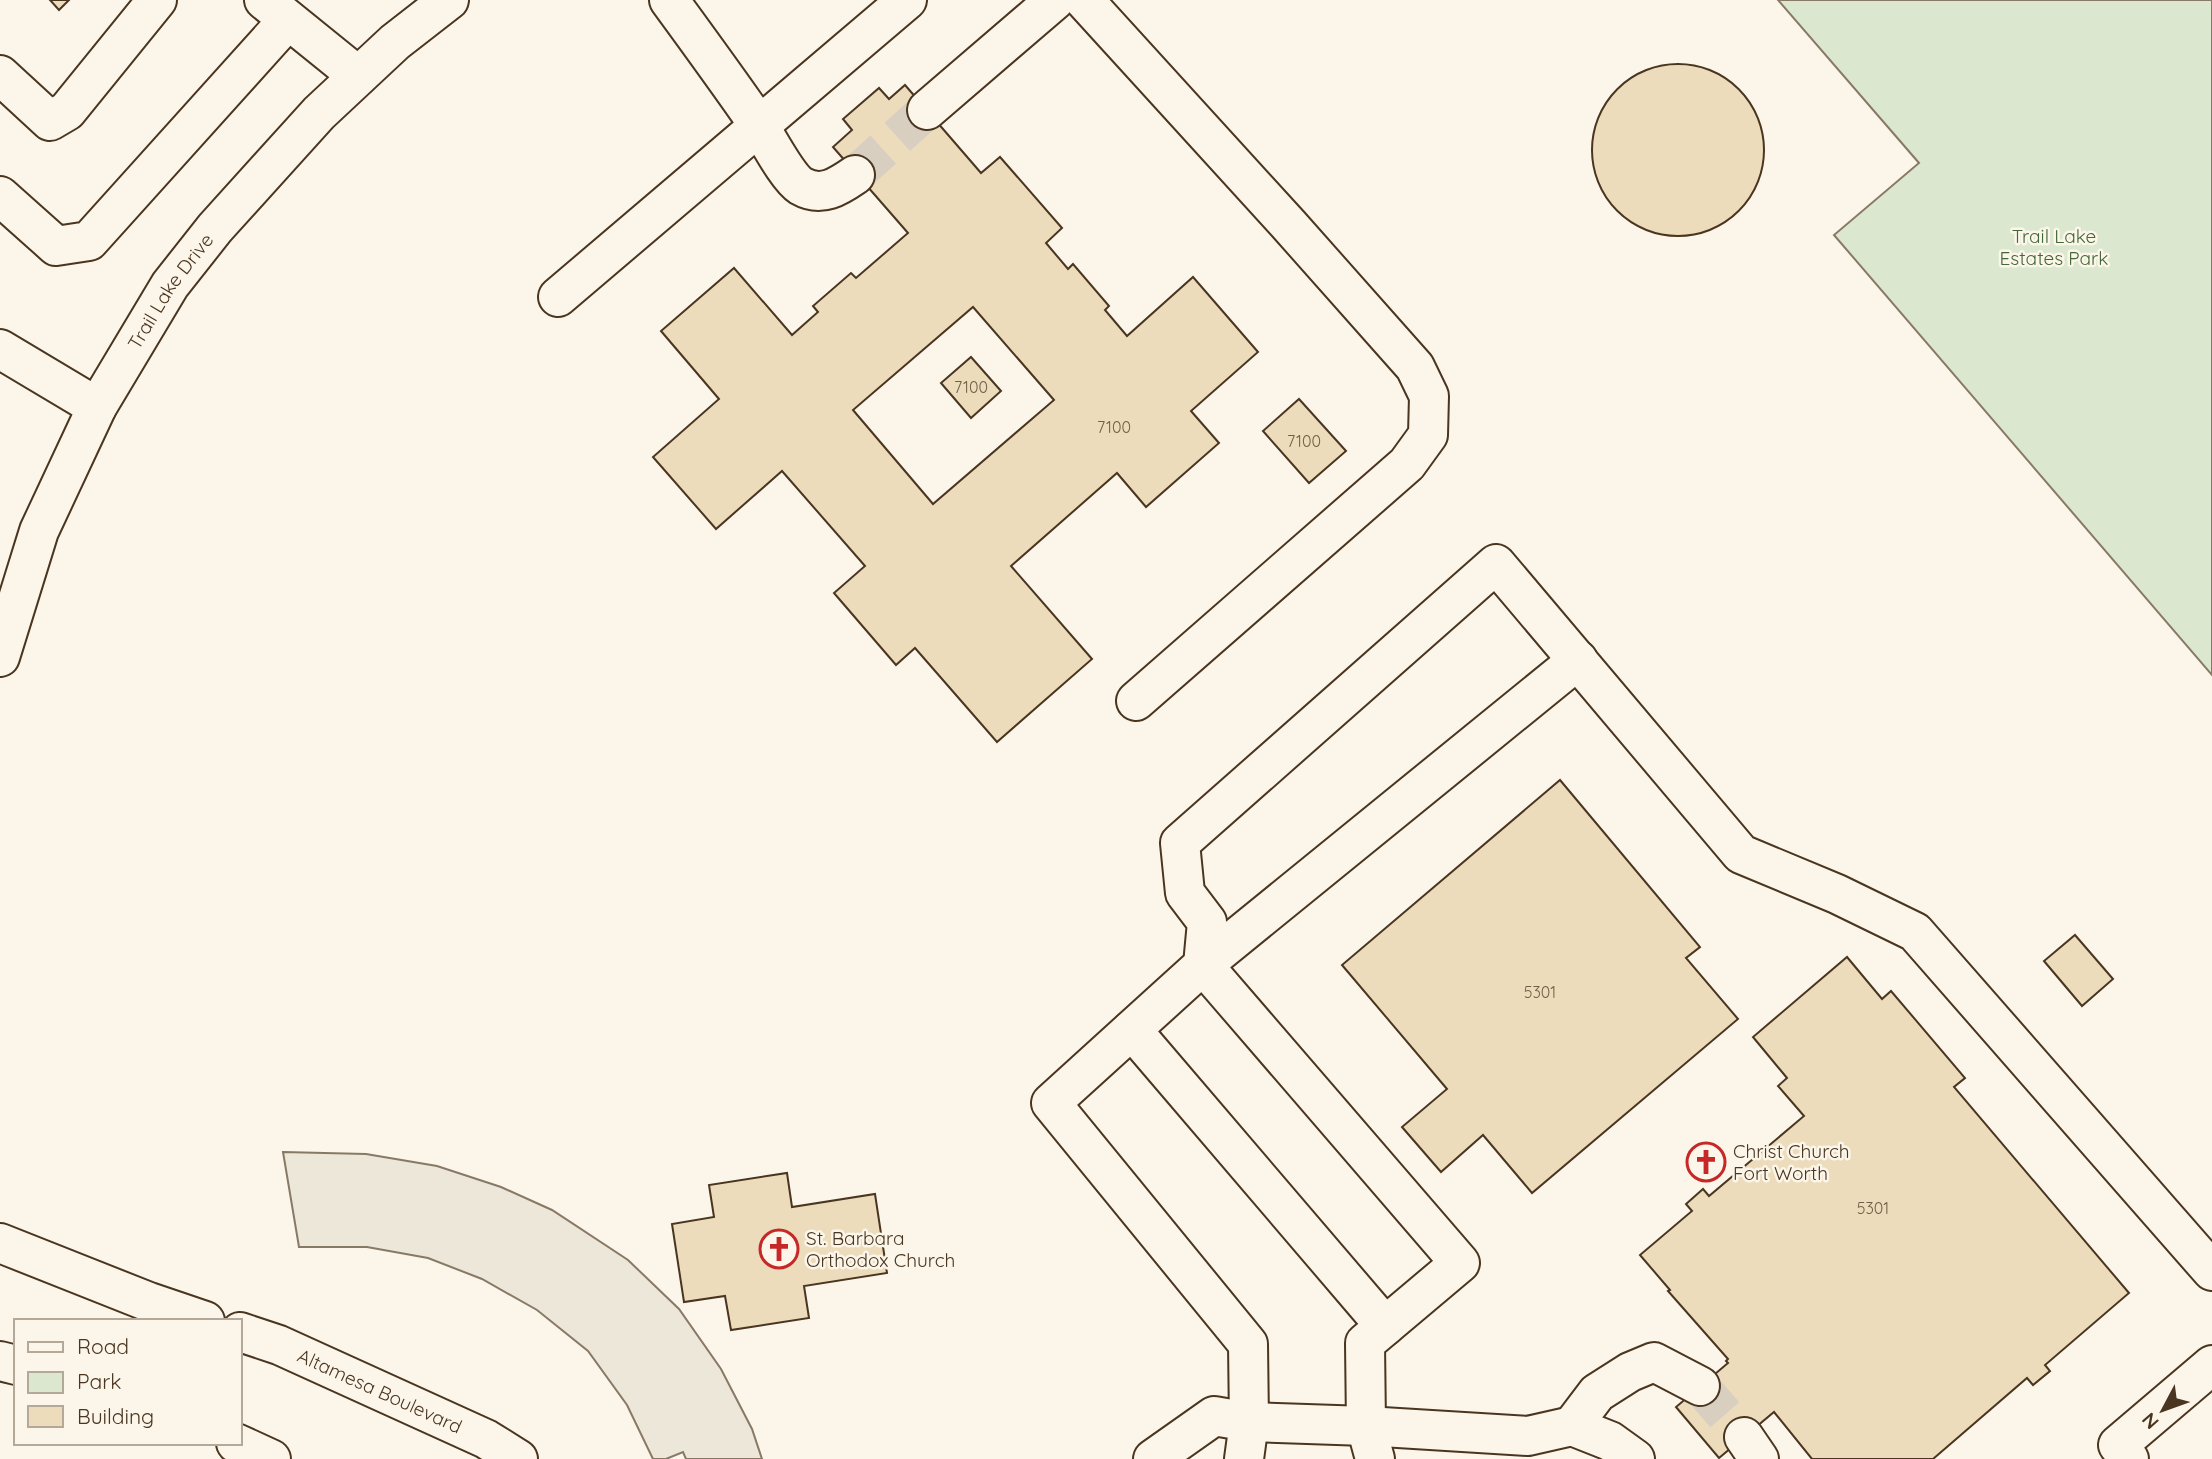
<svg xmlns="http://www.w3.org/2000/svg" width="2212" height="1459" font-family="Quicksand,sans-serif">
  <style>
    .green { fill: #dce7d0; stroke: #887966; stroke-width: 2 }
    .parking { fill: #ede7d9; stroke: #887966; stroke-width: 2 }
    .building { fill: #ecdcbc; stroke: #4a3520; stroke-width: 2; fill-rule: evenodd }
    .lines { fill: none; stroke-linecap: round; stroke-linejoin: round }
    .minor-tunnel { stroke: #d8cfc1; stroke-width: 38; stroke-dasharray: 38 19; stroke-linecap: butt }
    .minor-casing { stroke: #4a3520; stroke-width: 42 }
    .major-casing { stroke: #4a3520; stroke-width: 42 }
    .minor { stroke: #fbf6e9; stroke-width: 38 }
    .major { stroke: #fbf6e9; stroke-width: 38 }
    .labels { text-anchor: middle; stroke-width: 5; stroke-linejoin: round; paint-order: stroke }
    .number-label { font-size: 16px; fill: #725f47 }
    .park-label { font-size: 19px; fill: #436837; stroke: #fbf6e9 }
    .street-label { font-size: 19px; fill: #4a3520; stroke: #fbf6e9 }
    .poi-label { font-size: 19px; fill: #4a3520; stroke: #fbf6e9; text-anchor: start }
  </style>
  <rect width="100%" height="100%" fill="#fbf6e9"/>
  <path class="green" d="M1778,0H2212V675L1834,235L1919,163Z"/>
  <path class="parking" d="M283,1152L366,1154L437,1166L501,1187L552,1210L628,1260L679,1309L721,1369L752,1429L762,1459H686L683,1452L666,1459H653L627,1405L588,1351L537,1310L482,1279L428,1258L367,1247H299Z"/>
  <g class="building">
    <path d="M50,0H69L59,10Z"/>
    <circle cx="1678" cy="150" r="86"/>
    <path d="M905,85L981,173L1000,157L1062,228L1046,243L1068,269L1073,264L1109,306L1105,310L1127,336L1193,277L1258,352L1191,411L1219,443L1146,507L1117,473L1011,566L1092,659L997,742L915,648L896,665L834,593L865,566L782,471L716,529L653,457L719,399L661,331L734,268L792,335L818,312L813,306L851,273L856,278L908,233L833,147L852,130L843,119L879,88L889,99ZM973,307L1054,400L933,504L853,410Z"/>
    <path d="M971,357L1001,391L971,418L941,383Z"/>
    <path d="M1299,399L1346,451L1309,483L1263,431Z"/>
    <path d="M1560,780L1700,947L1686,958L1738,1019L1532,1193L1483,1135L1441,1172L1402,1127L1447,1089L1342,965Z"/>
    <path d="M2075,935L2113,979L2082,1006L2044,961Z"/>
    <path d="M1847,957L1882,999L1891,991L1965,1078L1954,1087L2129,1293L2045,1365L2050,1371L2033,1385L2027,1378L1933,1459H1812L1774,1412L1719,1458L1676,1407L1728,1363L1726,1361L1728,1359L1668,1291L1670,1290L1640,1255L1692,1211L1686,1204L1703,1189L1709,1196L1804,1116L1778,1086L1787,1078L1753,1037Z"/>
    <path d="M787,1173L792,1207L875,1194L887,1273L804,1286L809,1318L731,1330L725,1296L684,1302L672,1224L714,1217L709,1185Z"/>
  </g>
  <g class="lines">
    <g class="minor-tunnel">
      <path d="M855,175L927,110"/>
      <path d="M1700,1386L1744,1437"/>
    </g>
    <defs>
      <g id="minor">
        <path d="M264,0L358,76"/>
        <path d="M669,0C699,41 729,82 758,124C768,139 787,177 801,186C822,198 839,186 855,175"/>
        <path d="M1084,0L1289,225L1415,367L1429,396L1428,435L1407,464L1136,701"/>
        <path d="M0,75L50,121L67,111L157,0"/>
        <path d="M927,110L1055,0"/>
        <path d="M0,196L56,246L89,241L288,20"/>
        <path d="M558,297L907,0"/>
        <path d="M0,349L97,407"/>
        <path id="s1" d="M0,657L39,531L97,407L170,285L215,228L319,113L395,42L449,0"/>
        <path d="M1132,1030L1385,1326"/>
        <path d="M1572,1426L1597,1393L1630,1372L1654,1362L1700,1386"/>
        <path d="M1744,1437L1759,1459"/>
        <path d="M1153,1459L1214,1416L1249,1422L1366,1426L1528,1436L1572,1426L1610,1441L1635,1459"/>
        <path d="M1244,1459L1249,1422L1248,1344L1051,1103L1203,965L1207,922L1185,893L1180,843L1496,564L1741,854L1837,894L1915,932L2212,1271"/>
        <path d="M1375,1459L1366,1426L1365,1343L1460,1263L1203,965L1578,660"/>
        <path d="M2129,1459L2118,1445L2212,1365"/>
      </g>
      <g id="major">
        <path d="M0,1243L149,1302L205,1321"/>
        <path id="s2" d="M240,1332L279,1345L486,1439L518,1459"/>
        <path d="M0,1361L16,1365"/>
        <path d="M236,1443L271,1459"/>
      </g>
    </defs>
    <use href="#minor" class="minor-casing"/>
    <use href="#major" class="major-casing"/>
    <use href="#minor" class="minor"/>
    <use href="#major" class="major"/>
  </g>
  <defs>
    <symbol id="church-ring" viewBox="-11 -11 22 22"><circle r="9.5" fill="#fbf6e9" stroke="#c62828" stroke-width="1.5"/><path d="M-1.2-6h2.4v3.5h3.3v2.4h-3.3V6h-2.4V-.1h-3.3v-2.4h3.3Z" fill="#c62828"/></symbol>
  </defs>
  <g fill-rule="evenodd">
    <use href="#church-ring" x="1684" y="1140" width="44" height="44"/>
    <use href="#church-ring" x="757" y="1227" width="44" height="44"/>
  </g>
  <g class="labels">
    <g class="number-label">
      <text x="971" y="393">7100</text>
      <text x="1114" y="433">7100</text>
      <text x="1304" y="447">7100</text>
      <text x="1540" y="998">5301</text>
      <text x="1873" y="1214">5301</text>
    </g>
    <g class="park-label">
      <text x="2054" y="243">Trail Lake<tspan x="2054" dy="22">Estates Park</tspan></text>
    </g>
    <g class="street-label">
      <text dy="7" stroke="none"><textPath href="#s1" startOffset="406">Trail Lake Drive</textPath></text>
      <text dy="7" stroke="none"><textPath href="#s2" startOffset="152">Altamesa Boulevard</textPath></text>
    </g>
    <g class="poi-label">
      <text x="1733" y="1158">Christ Church<tspan x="1733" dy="22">Fort Worth</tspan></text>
      <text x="806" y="1245">St. Barbara<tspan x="806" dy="22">Orthodox Church</tspan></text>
    </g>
  </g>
  <rect x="14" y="1319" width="228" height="126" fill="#fbf6e9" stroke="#b4a999" stroke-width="2"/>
  <rect x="28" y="1342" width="35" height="10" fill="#fbf6e9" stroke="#b4a999" stroke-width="2"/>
  <text x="77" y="1354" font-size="21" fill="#4a3520">Road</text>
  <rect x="28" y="1372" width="35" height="21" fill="#dce7d0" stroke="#b4a999" stroke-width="2"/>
  <text x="77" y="1389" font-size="21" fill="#4a3520">Park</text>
  <rect x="28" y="1406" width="35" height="21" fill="#ecdcbc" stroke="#b4a999" stroke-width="2"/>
  <text x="77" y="1424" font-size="21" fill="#4a3520">Building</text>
  <g transform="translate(2163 1410) rotate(229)" stroke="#fbf6e9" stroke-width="5" paint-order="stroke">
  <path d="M0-5L12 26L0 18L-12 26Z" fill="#4a3520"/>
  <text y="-10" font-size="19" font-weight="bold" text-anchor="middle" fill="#4a3520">N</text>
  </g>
</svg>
